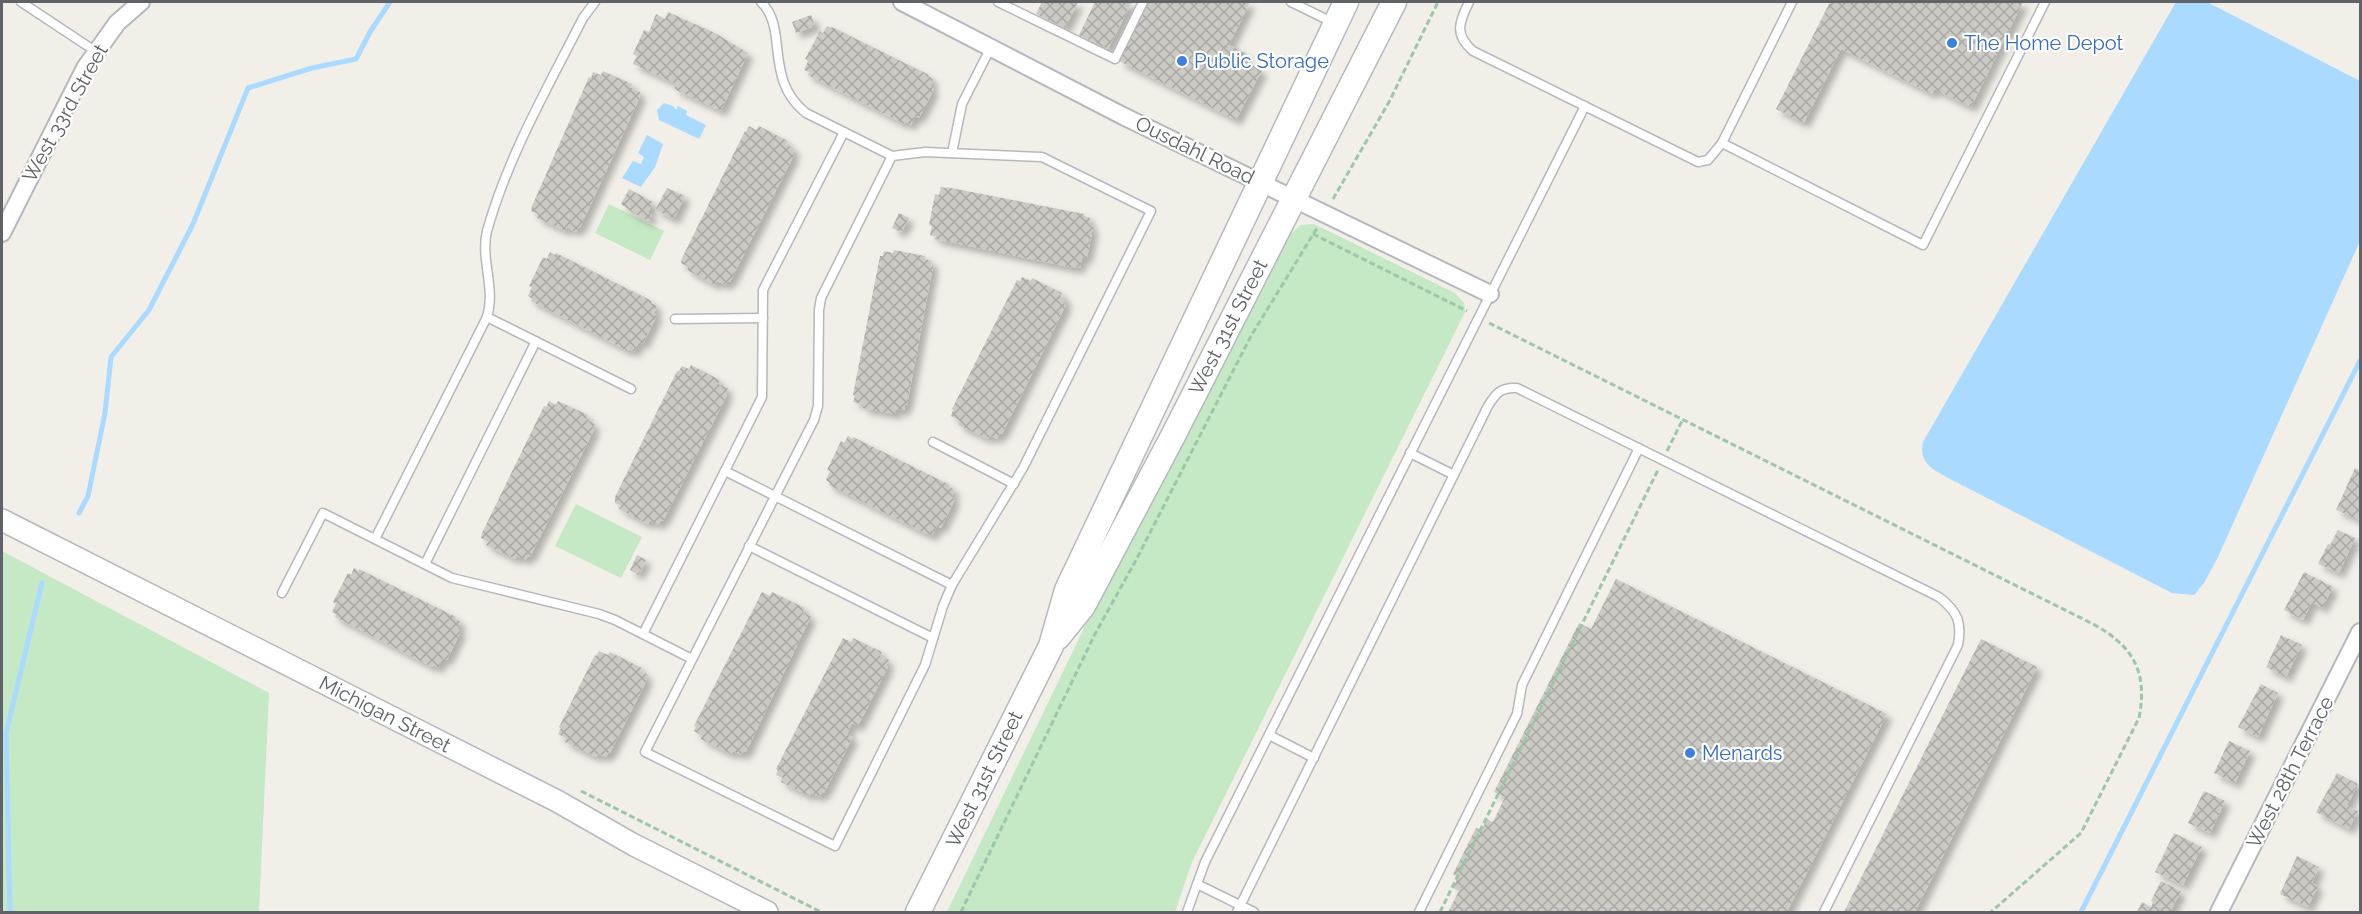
<svg xmlns="http://www.w3.org/2000/svg" width="2362" height="914" font-family="Raleway,sans-serif">
  <style>
    .green { fill: #c5e8c5 }
    .water { fill: #aadaff }
    .lines { fill: none; stroke-linecap: round; stroke-linejoin: round }
    .stream { stroke: #aadaff; stroke-width: 5 }
    .building { fill: url(#building-cross-hatch); filter: url(#shadow) }
    .service-casing { stroke: #b5b8bc; stroke-width: 11 }
    .minor-casing { stroke: #b5b8bc; stroke-width: 20 }
    .tertiary-casing { stroke: #b5b8bc; stroke-width: 24 }
    .secondary-casing { stroke: #b6babf; stroke-width: 27 }
    .path { stroke: #9cc7a9; stroke-width: 3; stroke-dasharray: 6 3; stroke-linecap: butt }
    .service { stroke: #fff; stroke-width: 8 }
    .minor { stroke: #fff; stroke-width: 16 }
    .tertiary { stroke: #fff; stroke-width: 21 }
    .secondary { stroke: #fff; stroke-width: 24 }
    .shop-dot { fill: #3f7fe0; stroke: #fff; stroke-width: 2 }
    .labels { text-anchor: middle; stroke-width: 4.5; stroke-linejoin: round; paint-order: stroke }
    .shop-label { font-size: 20px; fill: #366cbe; stroke: #fff; text-anchor: start }
    .street-label { font-size: 20px; fill: #5f6368; stroke: #fff }
  </style>
  <defs>
    <pattern id="building-cross-hatch" width="8" height="8" patternUnits="userSpaceOnUse" patternTransform="scale(1.5)"><rect width="8" height="8" fill="#cccac5"/><path d="M0 0l8 8M0 8l8-8" fill="none" stroke="#a9a8a4"/></pattern>
    <filter id="shadow"><feDropShadow dx="5.5" dy="5.5" stdDeviation="3" flood-color="#0004"/></filter>
  </defs>
  <rect width="100%" height="100%" fill="#f1efe8"/>
  <g class="green">
    <path d="M609,204L664,231L650,260L595,233Z"/>
    <path d="M1314,224L1455,293L1464,303L1465,312L1192,862L1175,912H947L1085,626L1130,544L1286,238L1301,225Z"/>
    <path d="M576,504L642,537L621,578L555,546Z"/>
    <path d="M2,551L269,693L259,912H2Z"/>
  </g>
  <g class="water">
    <path d="M2176,2H2207L2360,81V241L2218,557L2204,583L2194,595L2172,593L1952,480C1935,471 1918,464 1923,442Z"/>
    <path d="M664,103L673,106L676,110L678,106L687,111L686,115L706,125L699,139L659,120L657,110Z"/>
    <path d="M647,135L663,144L655,167L641,187L622,178L633,161L641,164L644,157L638,153Z"/>
  </g>
  <g class="lines">
    <g class="stream">
      <path d="M79,513L88,496L105,413L111,357L149,310L193,224L248,88L312,68L356,59L370,32L390,2"/>
      <path d="M10,912L6,733L42,583"/>
      <path d="M2081,912L2360,361"/>
    </g>
  </g>
  <g class="building">
    <path d="M1042,2H1078L1065,28L1036,14Z"/>
    <path d="M1095,2H1132L1108,49L1079,35Z"/>
    <path d="M1149,2H1250L1229,45L1247,54L1243,61L1262,70L1236,120L1119,61Z"/>
    <path d="M1830,2H2023L1971,107L1934,89L1932,94L1841,49L1804,123L1776,109Z"/>
    <path d="M668,12L715,33L748,53L721,111L674,89L676,84L633,64L637,56L633,54L644,30L649,32L656,14L665,19Z"/>
    <path d="M811,15L815,26L796,33L792,22Z"/>
    <path d="M827,26L831,28L832,27L929,75L928,76L933,79L930,87L934,89L919,118L915,116L911,125L905,122L904,124L808,75L809,72L804,70L808,61L805,59L820,31L823,33Z"/>
    <path d="M603,71L632,84L631,88L640,92L639,99L580,228L578,227L576,232L567,227L566,231L537,218L538,214L531,211L532,206L589,77L591,78L593,72L601,75Z"/>
    <path d="M749,126L756,130L759,126L788,141L786,144L795,149L792,154L794,155L730,282L728,281L725,285L717,281L715,285L687,270L688,267L681,263L682,258L745,131L746,132Z"/>
    <path d="M941,187L946,188V187L1084,214V216L1090,218L1089,225L1093,227L1087,258H1082L1080,268L1074,267V268L935,239L936,236L930,235L932,226L929,225L935,194L939,195Z"/>
    <path d="M667,188L685,196L674,219L655,210Z"/>
    <path d="M629,189L653,202L648,213L652,215L649,221L635,214L621,204Z"/>
    <path d="M899,213L909,218L901,232L892,228Z"/>
    <path d="M894,250L925,256V259L932,261L931,266H933L907,405H905L904,411L896,409L895,414L863,408V404L853,402L855,396L853,395L880,256H883L884,251L893,253Z"/>
    <path d="M550,252L555,255L556,253L652,301L651,303L657,306L654,313L657,315L643,344L639,342L634,352L629,349L628,351L531,301L532,299L528,296L532,287L529,286L543,257L547,259Z"/>
    <path d="M1022,277L1031,281L1032,278L1062,293L1060,296L1067,299L1064,304L1066,305L1002,434L1000,433L997,439L990,435L988,439L958,425L960,421L951,416L953,410L952,409L1017,280L1020,281Z"/>
    <path d="M691,365L720,380L718,384L728,388L725,394L727,395L663,521L661,520L658,525L650,520L648,524L619,509L621,506L615,503V497L677,371H679L682,366L689,369Z"/>
    <path d="M549,401L556,405L558,401L588,415L586,419L595,424L592,429L594,430L530,557L528,556L525,560L517,556L515,559L486,545L488,542L481,538L482,533L544,406L546,407Z"/>
    <path d="M848,436L852,439L853,437L950,485L949,487L955,490L951,497L955,499L941,528L937,526L932,536L927,533L926,534L829,485L830,483L826,480L830,471L827,470L841,441L844,443Z"/>
    <path d="M2355,468L2360,471V520L2336,510Z"/>
    <path d="M2338,530L2355,538L2339,573L2318,564L2328,544L2330,545Z"/>
    <path d="M637,555L646,560L638,575L630,570Z"/>
    <path d="M354,568L359,571V569L456,617L455,619L461,622L457,629L461,631L447,660L443,658L438,668L433,665L432,667L335,617L336,614L332,612L336,604L333,602L348,573L351,575Z"/>
    <path d="M2304,572L2333,587L2322,608L2312,602L2303,620L2284,610Z"/>
    <path d="M1616,579L1887,714L1787,912H1448L1459,891L1453,888L1458,877L1453,874L1476,828L1482,830L1487,819L1493,822L1505,797L1494,792L1579,623L1591,629Z"/>
    <path d="M762,592L770,596L772,592L805,608L803,612L811,616L746,752L744,751L741,755L733,751L731,754L701,739L702,736L694,731L696,727L694,726Z"/>
    <path d="M2281,635L2302,645L2286,677L2266,667Z"/>
    <path d="M843,638L851,642L853,638L882,652L880,656L889,660L886,666L888,667L858,726L852,723L847,734L853,737L824,793L822,792L820,797L811,793L809,796L781,782L783,778L776,775L778,770L776,769Z"/>
    <path d="M1981,639L2037,667L1915,912H1844Z"/>
    <path d="M599,651L608,655L610,652L642,668L640,671L647,674L645,679L647,680L610,753L609,752L606,757L598,754L596,757L565,742L566,738L558,734L561,728L559,727L595,655L596,656Z"/>
    <path d="M2261,684L2278,693L2258,737L2238,727Z"/>
    <path d="M2229,741L2250,751L2235,783L2214,773Z"/>
    <path d="M2337,773L2358,784L2347,806L2358,811L2349,829L2316,812Z"/>
    <path d="M2204,791L2225,801L2210,833L2188,823Z"/>
    <path d="M2174,833L2202,847L2183,885L2155,872Z"/>
    <path d="M2297,856L2319,867L2312,883L2318,886L2308,907L2280,894Z"/>
    <path d="M2161,881L2181,891L2170,912H2137L2142,902L2151,907L2153,902L2151,901Z"/>
  </g>
  <g class="lines">
    <defs>
      <g id="service">
        <path d="M21,2L95,51"/>
        <path d="M761,2C789,28 763,79 806,113L892,156L925,152L1042,157L1151,211L1023,468L952,585L943,606L925,665L835,846L645,752L814,420L818,406L819,310L821,298L892,156"/>
        <path d="M998,2L1115,59L1143,2"/>
        <path d="M1291,2L1334,23"/>
        <path d="M1469,2C1459,22 1454,35 1473,51L1698,162L1708,160L1722,143L1792,2"/>
        <path d="M1722,143L1923,245L2045,2"/>
        <path d="M952,153L962,104L991,47"/>
        <path d="M487,317L631,389"/>
        <path d="M675,319L763,318"/>
        <path d="M933,442L1014,484"/>
        <path d="M1410,453L1454,475"/>
        <path d="M725,471L952,585"/>
        <path d="M375,539L487,317C496,288 480,259 487,231C508,156 548,87 583,18L595,2"/>
        <path d="M749,546L933,638"/>
        <path d="M425,564L536,341"/>
        <path d="M282,593L323,513L452,578L599,614L615,620L692,659"/>
        <path d="M643,634L762,397L763,290L844,132"/>
        <path d="M1269,735L1314,758"/>
        <path d="M1197,884L1254,912"/>
        <path d="M1187,912L1205,862L1585,106"/>
        <path d="M1237,912L1488,406C1496,393 1501,387 1517,388L1939,597C1958,612 1962,622 1958,645L1824,912"/>
        <path d="M1419,912L1517,714L1522,685L1639,448"/>
      </g>
      <g id="minor">
        <path d="M902,2L1123,116L1490,294"/>
        <path d="M2,233L85,68L117,23L141,2"/>
        <path d="M2219,912L2360,632"/>
      </g>
      <path id="tertiary" d="M2,520L557,801L634,845L767,912"/>
      <g id="secondary">
        <path d="M1058,637L1083,606L1174,434L1394,2"/>
        <path d="M918,912L1051,646L1067,590L1346,2"/>
      </g>
    </defs>
    <use href="#service" class="service-casing"/>
    <use href="#minor" class="minor-casing"/>
    <use href="#tertiary" class="tertiary-casing"/>
    <use href="#secondary" class="secondary-casing"/>
    <g class="path">
      <path d="M1333,199L1389,102L1438,2"/>
      <path d="M1313,234L1467,311"/>
      <path d="M1489,323L2093,624C2133,646 2148,671 2139,718L2081,833L1991,912"/>
      <path d="M1667,451L1683,419"/>
      <path d="M581,791L821,912"/>
      <path d="M961,912L1095,634L1136,560L1251,336L1317,228"/>
      <path d="M1440,912L1658,470"/>
    </g>
    <use href="#service" class="service"/>
    <use href="#minor" class="minor"/>
    <use href="#tertiary" class="tertiary"/>
    <use href="#secondary" class="secondary"/>
  </g>
  <g class="shop-dot">
    <circle cx="1952" cy="43" r="6"/>
    <circle cx="1182" cy="61" r="6"/>
    <circle cx="1690" cy="753" r="6"/>
  </g>
  <g class="labels">
    <g class="shop-label">
      <text x="1964" y="50">The Home Depot</text>
      <text x="1194" y="68">Public Storage</text>
      <text x="1702" y="760">Menards</text>
    </g>
    <g class="street-label">
      <text transform="translate(65 113) rotate(-61)" y="7">West 33rd Street</text>
      <text transform="translate(1195 150) rotate(26)" y="7">Ousdahl Road</text>
      <text transform="translate(1228 327) rotate(-63)" y="7">West 31st Street</text>
      <text transform="translate(385 714) rotate(27)" y="7">Michigan Street</text>
      <text transform="translate(2290 772) rotate(-63)" y="7">West 28th Terrace</text>
      <text transform="translate(984 779) rotate(-64)" y="7">West 31st Street</text>
    </g>
  </g>
  <rect width="2362" height="914" fill="none" stroke="#5f6368" stroke-width="6"/>
</svg>
